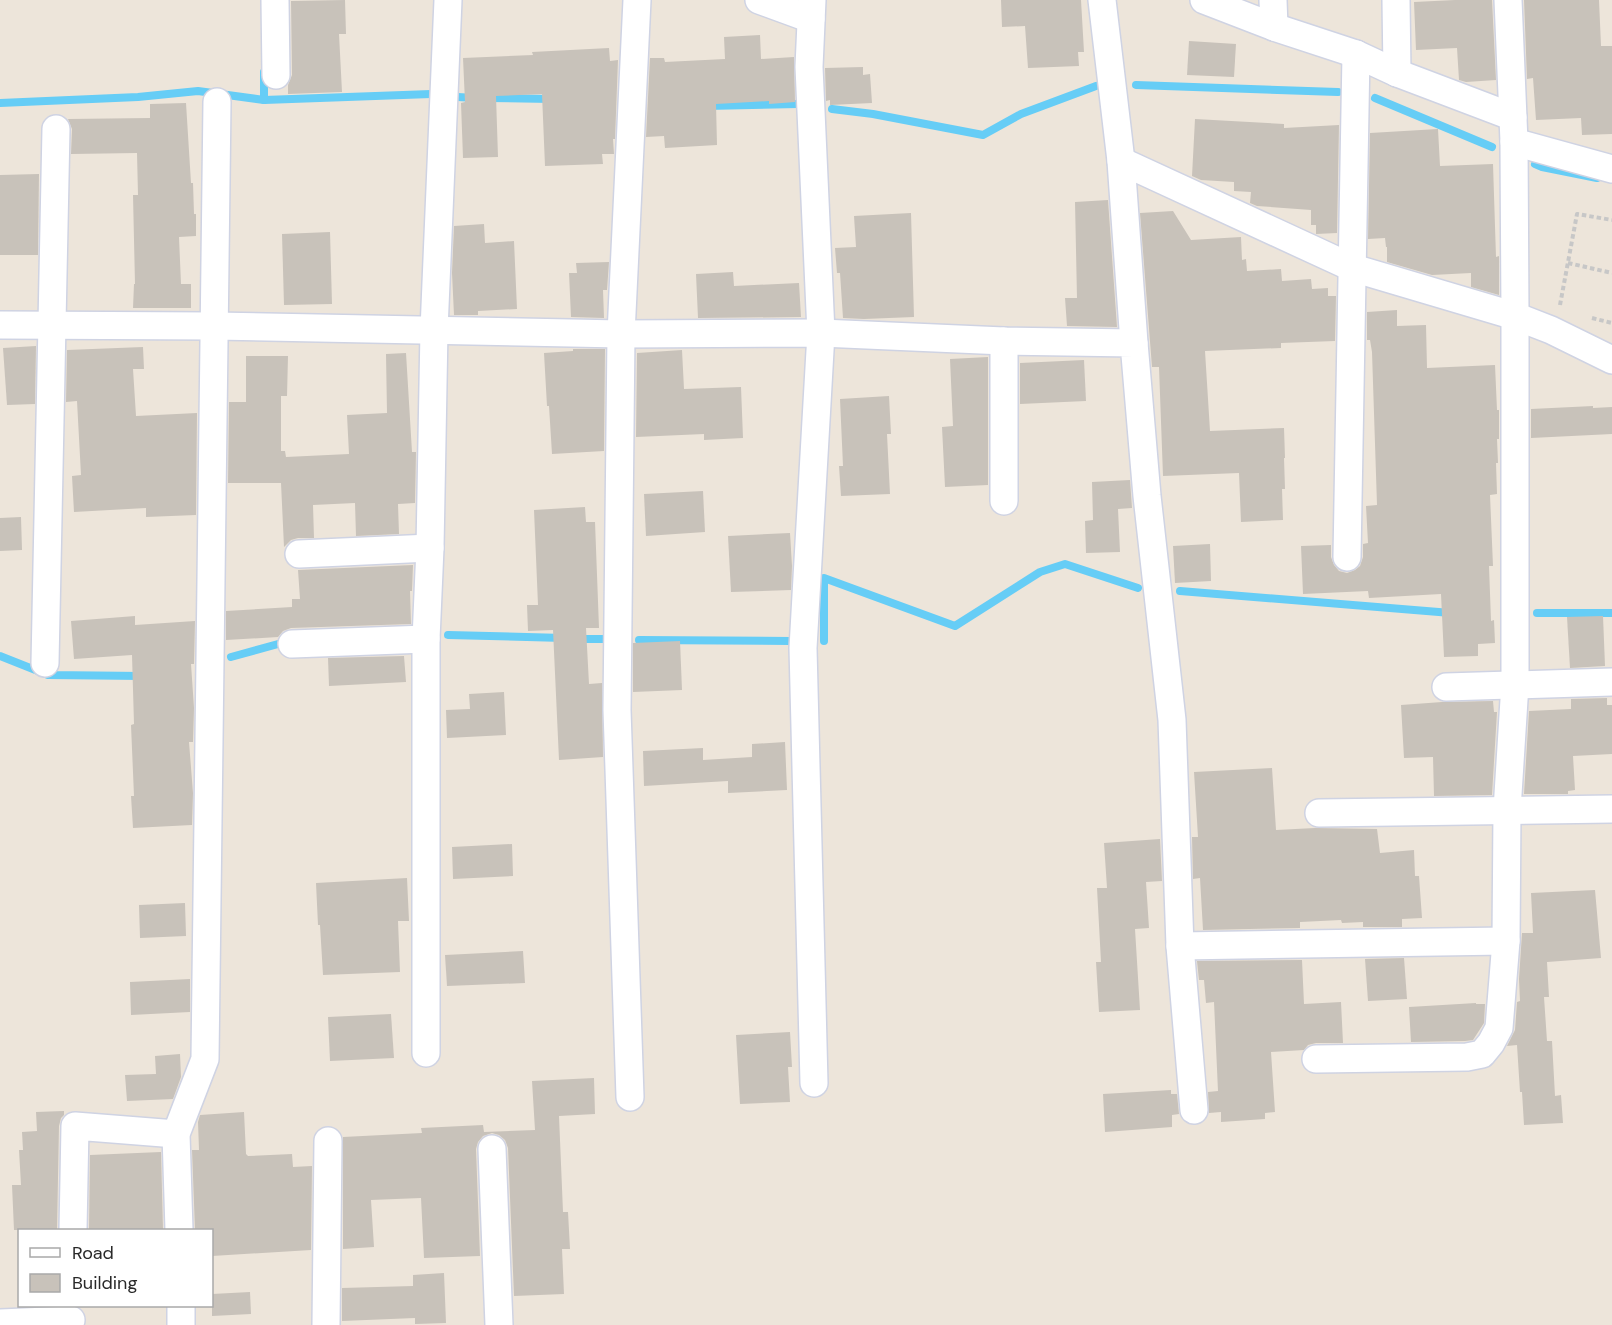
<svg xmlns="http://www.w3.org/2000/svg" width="1612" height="1325" font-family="'DM Sans',sans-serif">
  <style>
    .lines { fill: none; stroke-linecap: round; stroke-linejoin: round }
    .stream { stroke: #66cdf6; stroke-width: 8 }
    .building { fill: #c8c2ba }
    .minor-casing { stroke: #cfd3e3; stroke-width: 30 }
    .path { stroke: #c7c7c7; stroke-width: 4; stroke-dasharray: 4.5 3; stroke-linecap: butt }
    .minor { stroke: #fff; stroke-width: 27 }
  </style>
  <rect width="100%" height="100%" fill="#ede5da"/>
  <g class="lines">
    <g class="stream">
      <path d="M264,72V100L431,94"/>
      <path d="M1136,85L1338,92"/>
      <path d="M458,97L474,98"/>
      <path d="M487,98L552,99"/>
      <path d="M1375,98L1492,147"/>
      <path d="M0,103L138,97L198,91L264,100"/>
      <path d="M706,106L798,104"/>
      <path d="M832,109L873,114L983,135L1021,114L1096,86"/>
      <path d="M1535,164L1542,167L1597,178"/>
      <path d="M1180,591L1451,613"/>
      <path d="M1537,613H1612"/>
      <path d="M448,635L564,638"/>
      <path d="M577,639H603"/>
      <path d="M639,640L791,641"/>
      <path d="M824,641V578L955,626L1040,572L1065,564L1138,588"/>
      <path d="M0,656L48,675L143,676"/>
      <path d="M231,657L289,641"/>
    </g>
  </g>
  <g class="building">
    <path d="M345,0L346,34H339L342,92L288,94V85L292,75L291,1Z"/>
    <path d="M1001,0H1081L1084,52H1078L1079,66L1028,68L1025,26L1002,27Z"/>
    <path d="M1455,0H1492L1496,80L1466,82L1459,80L1457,48L1416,50L1414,2Z"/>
    <path d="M1524,0H1599L1601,46H1612V134L1582,135L1581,118L1536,120L1533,78L1527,79Z"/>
    <path d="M760,35L761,59L794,57L795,102L769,104V101L716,104L717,145L665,148L664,136L646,137L650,58H664L665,62L725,59L724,37Z"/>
    <path d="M1189,41L1236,44L1234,77L1187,75Z"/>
    <path d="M609,48L610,61L618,60L615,139H613L614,154H602L603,164L545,166L542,94L496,96L498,157L463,158L461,103L465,102L463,58L533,55L532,52Z"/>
    <path d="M863,67V75L870,74L872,103L830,105V100L826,101L825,68Z"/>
    <path d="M186,103L191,183H193L194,214H196V236L179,237L181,284H191V308H133L134,284H135L133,195H138L137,153L71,154L72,129L68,119L150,118V104Z"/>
    <path d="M1195,119L1284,124V128L1339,125L1337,233L1316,234V225H1311V210L1257,206L1250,203L1251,192L1234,191V182L1201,180L1192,176Z"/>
    <path d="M1438,129L1440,166L1493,164L1496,257L1499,256V295L1471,287V273L1432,275L1387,262V247H1386L1385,238L1368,239L1370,133Z"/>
    <path d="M39,174L38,255H0V175Z"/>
    <path d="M1108,200L1117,327L1067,326L1065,298H1077L1075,202Z"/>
    <path d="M1173,211L1191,240L1241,237L1242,260L1246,259L1247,271L1281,269L1282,281L1311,279L1312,289L1328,288V296H1336L1335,341L1281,343V348L1205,351L1210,431L1284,428L1285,458H1284L1285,489H1282L1283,520L1241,522L1239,473L1163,476L1159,367H1152L1140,213Z"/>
    <path d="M911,213L914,317L864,319L843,318L840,273H837L835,248L856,247L854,216Z"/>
    <path d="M484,224L485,243L514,241L517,309L478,311V315H454L452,273L454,226Z"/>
    <path d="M330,232L332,304L284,305L282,234Z"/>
    <path d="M609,262L607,290H603L604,318L571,317L569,273H577L576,263Z"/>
    <path d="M733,272L734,286L799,283L801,317L698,318L696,274Z"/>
    <path d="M1397,310V326L1426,325L1427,368L1495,365L1497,410H1499V439H1497L1498,463H1496L1497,494L1490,495L1493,566H1489L1491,621L1494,620L1495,643L1478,644V656L1444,657L1441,594L1369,598L1368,591L1303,594L1301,546L1331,545V557L1334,565L1339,571L1347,573L1355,570L1360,566L1363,557V544L1368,543L1366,506L1377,505L1372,352L1370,340H1367V312Z"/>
    <path d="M36,346L35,404L7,405L3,348Z"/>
    <path d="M143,347L144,369H133L136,416L197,413L196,515L146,517V508L74,512L72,476L81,475L77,401L66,402L67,350Z"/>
    <path d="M573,349H605L604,451L552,454L549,406H547L544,353L573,351Z"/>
    <path d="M682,350L684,389L741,387L743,438L704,440V434L636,437L637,353Z"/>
    <path d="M406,353L412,452H416L415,503L398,504L399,534L356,536L355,503L313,505L314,538H298L291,540L284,547L281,483H228L229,402H246V356H288L287,396H281V451H285L286,457L349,454L347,415L387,413L386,354Z"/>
    <path d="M988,357V485L945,487L942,427L953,426L950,359Z"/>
    <path d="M1084,360L1086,401L1020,404V363Z"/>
    <path d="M889,396L891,434H887L890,494L841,496L839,466H843L840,399Z"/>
    <path d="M1593,406V408L1612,407V434L1531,438V409Z"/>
    <path d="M1130,480L1132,508L1118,509L1120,552L1086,553L1085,521L1093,520L1092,482Z"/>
    <path d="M703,491L705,532L646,536L644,494Z"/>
    <path d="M585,507L586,522H595L599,628H586L589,684L602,683L603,757L559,760L553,630L528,631L527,605H538L534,510Z"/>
    <path d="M21,517L22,550L0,551V518Z"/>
    <path d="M790,533L792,566L791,590L731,592L728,536Z"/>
    <path d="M1210,544L1211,581L1175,583L1173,546Z"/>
    <path d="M413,565L412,591H410L411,624L291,628L283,631L278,637L226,640V611L292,607V599H300L298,570Z"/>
    <path d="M135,616V625L195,621L194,664H191L194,708L193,742H189L193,793L192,825L133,828L131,796H134L131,725L134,724L132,655L74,659L71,621Z"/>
    <path d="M1603,616L1605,666L1570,668L1567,617Z"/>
    <path d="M680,641L682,690L633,692V643Z"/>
    <path d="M404,656L406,682L329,686L328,658Z"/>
    <path d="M504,692L506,735L447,738L446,710L470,709L469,694Z"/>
    <path d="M1607,698V705H1612V754L1573,756L1575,790L1568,791V794H1524L1529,711L1571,709V699Z"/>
    <path d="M1493,701L1494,712H1497L1492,795L1434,796L1433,757L1404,758L1401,705L1442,702Z"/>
    <path d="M785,742L787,790L728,793V781L644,786L643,751L703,748V760L752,757V744Z"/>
    <path d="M1272,768L1276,830L1315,828L1377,829L1380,853L1414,850L1415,876H1419L1422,918L1402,919V927H1363V922L1342,923L1341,920L1300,922V928L1203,930L1200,878L1193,879L1192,837H1198L1194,772Z"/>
    <path d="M1160,839L1162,881L1146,882L1149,928L1135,929L1140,1010L1099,1012L1096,962H1101L1097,888H1107L1104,843Z"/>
    <path d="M512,844L513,876L453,879L452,847Z"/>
    <path d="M407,878L409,921H398L400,972L323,975L320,925H318L316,883Z"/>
    <path d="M1595,890L1601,958L1547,962L1549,997H1544L1547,1041H1552L1555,1096L1561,1095L1563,1123L1524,1125L1522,1092H1520L1517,1045L1507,1046L1515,1030L1517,1002L1520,1001L1519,979L1522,933H1533L1531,893Z"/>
    <path d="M185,903L186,936L140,938L139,905Z"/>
    <path d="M523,951L525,983L447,986L445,955Z"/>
    <path d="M1404,958L1407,999L1368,1001L1365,959Z"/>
    <path d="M1302,960L1304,1004L1341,1002L1343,1043H1316L1308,1045L1304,1050L1271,1052L1275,1112L1265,1113V1119L1221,1122V1112L1209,1113L1208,1092L1218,1091L1214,1002L1206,1003L1204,980H1199L1197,961Z"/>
    <path d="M190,979V1012L131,1015L130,982Z"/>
    <path d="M1476,1003V1004H1485L1484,1023L1473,1040L1465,1041L1411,1042L1409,1007Z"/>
    <path d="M391,1014L394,1058L330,1061L328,1017Z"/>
    <path d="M790,1032L792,1067H788L790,1102L740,1104L736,1035Z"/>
    <path d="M180,1054L181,1077L173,1099L127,1101L125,1075L156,1074L155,1056Z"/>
    <path d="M594,1078L595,1114L559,1116L563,1212H568L570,1249H562L564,1294L514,1296L508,1148L505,1140L499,1135L492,1133L483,1136L478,1142L476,1149L480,1256L424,1258L421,1198L371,1200L374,1247L343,1249V1137L422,1133L421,1128L483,1125L484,1132L535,1130L532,1081Z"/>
    <path d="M1171,1090V1094H1177L1179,1114L1172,1115V1127L1105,1132L1103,1094Z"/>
    <path d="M64,1111V1115L61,1118L59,1126L57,1230H14L12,1185H21L19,1150H23L22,1132L37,1131L36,1112Z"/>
    <path d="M244,1112L246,1154L248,1156L292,1154L293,1167L312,1166L311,1250L212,1256V1230H195L192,1150H199L198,1122L200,1115Z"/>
    <path d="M161,1152L163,1230H89L90,1155Z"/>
    <path d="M444,1273L446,1323L415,1324V1318L342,1321V1288L413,1286V1275Z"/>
    <path d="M250,1292L251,1314L212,1316V1294Z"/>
  </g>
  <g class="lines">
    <defs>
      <g id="minor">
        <path d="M275,0L276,75"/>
        <path d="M759,0L811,19"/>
        <path d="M812,0L809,67L821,333L803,648L814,1083"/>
        <path d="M1102,0L1121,161L1134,343"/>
        <path d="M1204,0L1274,27L1356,54L1397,73L1513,117"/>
        <path d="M1273,0L1274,27"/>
        <path d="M1396,0L1397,73"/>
        <path d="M1514,142L1612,169"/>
        <path d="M1121,161L1353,268L1515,316L1551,330L1612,360"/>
        <path d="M0,325L214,326L621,334L821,333L1004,341L1134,343L1147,496L1172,720L1180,946L1194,1110"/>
        <path d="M1004,341V501"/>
        <path d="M299,554L430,548"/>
        <path d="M1347,557L1356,54"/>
        <path d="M292,644L426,639"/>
        <path d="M45,663L56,129"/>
        <path d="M1446,687L1612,682"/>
        <path d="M1319,813L1612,809"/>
        <path d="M1180,946L1506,941"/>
        <path d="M426,1053V639L430,548L434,330L448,0"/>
        <path d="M1316,1059L1467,1057L1482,1054L1491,1043L1499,1028L1506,941L1507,810L1515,684V316L1514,142L1508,0"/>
        <path d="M630,1097L617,710L621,334L637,0"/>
        <path d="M492,1149L499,1325"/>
        <path d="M73,1230L75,1126L176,1134"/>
        <path d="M179,1230L176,1134L205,1059L217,102"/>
        <path d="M181,1306V1325"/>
        <path d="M0,1323L71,1320"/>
        <path d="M326,1325L328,1141"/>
      </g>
    </defs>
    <use href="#minor" class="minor-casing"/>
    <g class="path">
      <path d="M1568,263L1612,273"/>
      <path d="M1560,305L1577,214L1612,220"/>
      <path d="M1592,318L1612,323"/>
    </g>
    <use href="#minor" class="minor"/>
  </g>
  <rect x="18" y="1229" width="195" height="78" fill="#ffffff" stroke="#a9a9a9" stroke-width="1.5"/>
  <rect x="30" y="1248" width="30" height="9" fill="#ffffff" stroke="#a9a9a9" stroke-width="1.5"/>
  <text x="72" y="1259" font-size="18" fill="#292929">Road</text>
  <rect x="30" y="1274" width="30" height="18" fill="#c8c2ba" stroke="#a9a9a9" stroke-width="1.5"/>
  <text x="72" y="1289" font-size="18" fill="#292929">Building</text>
</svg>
